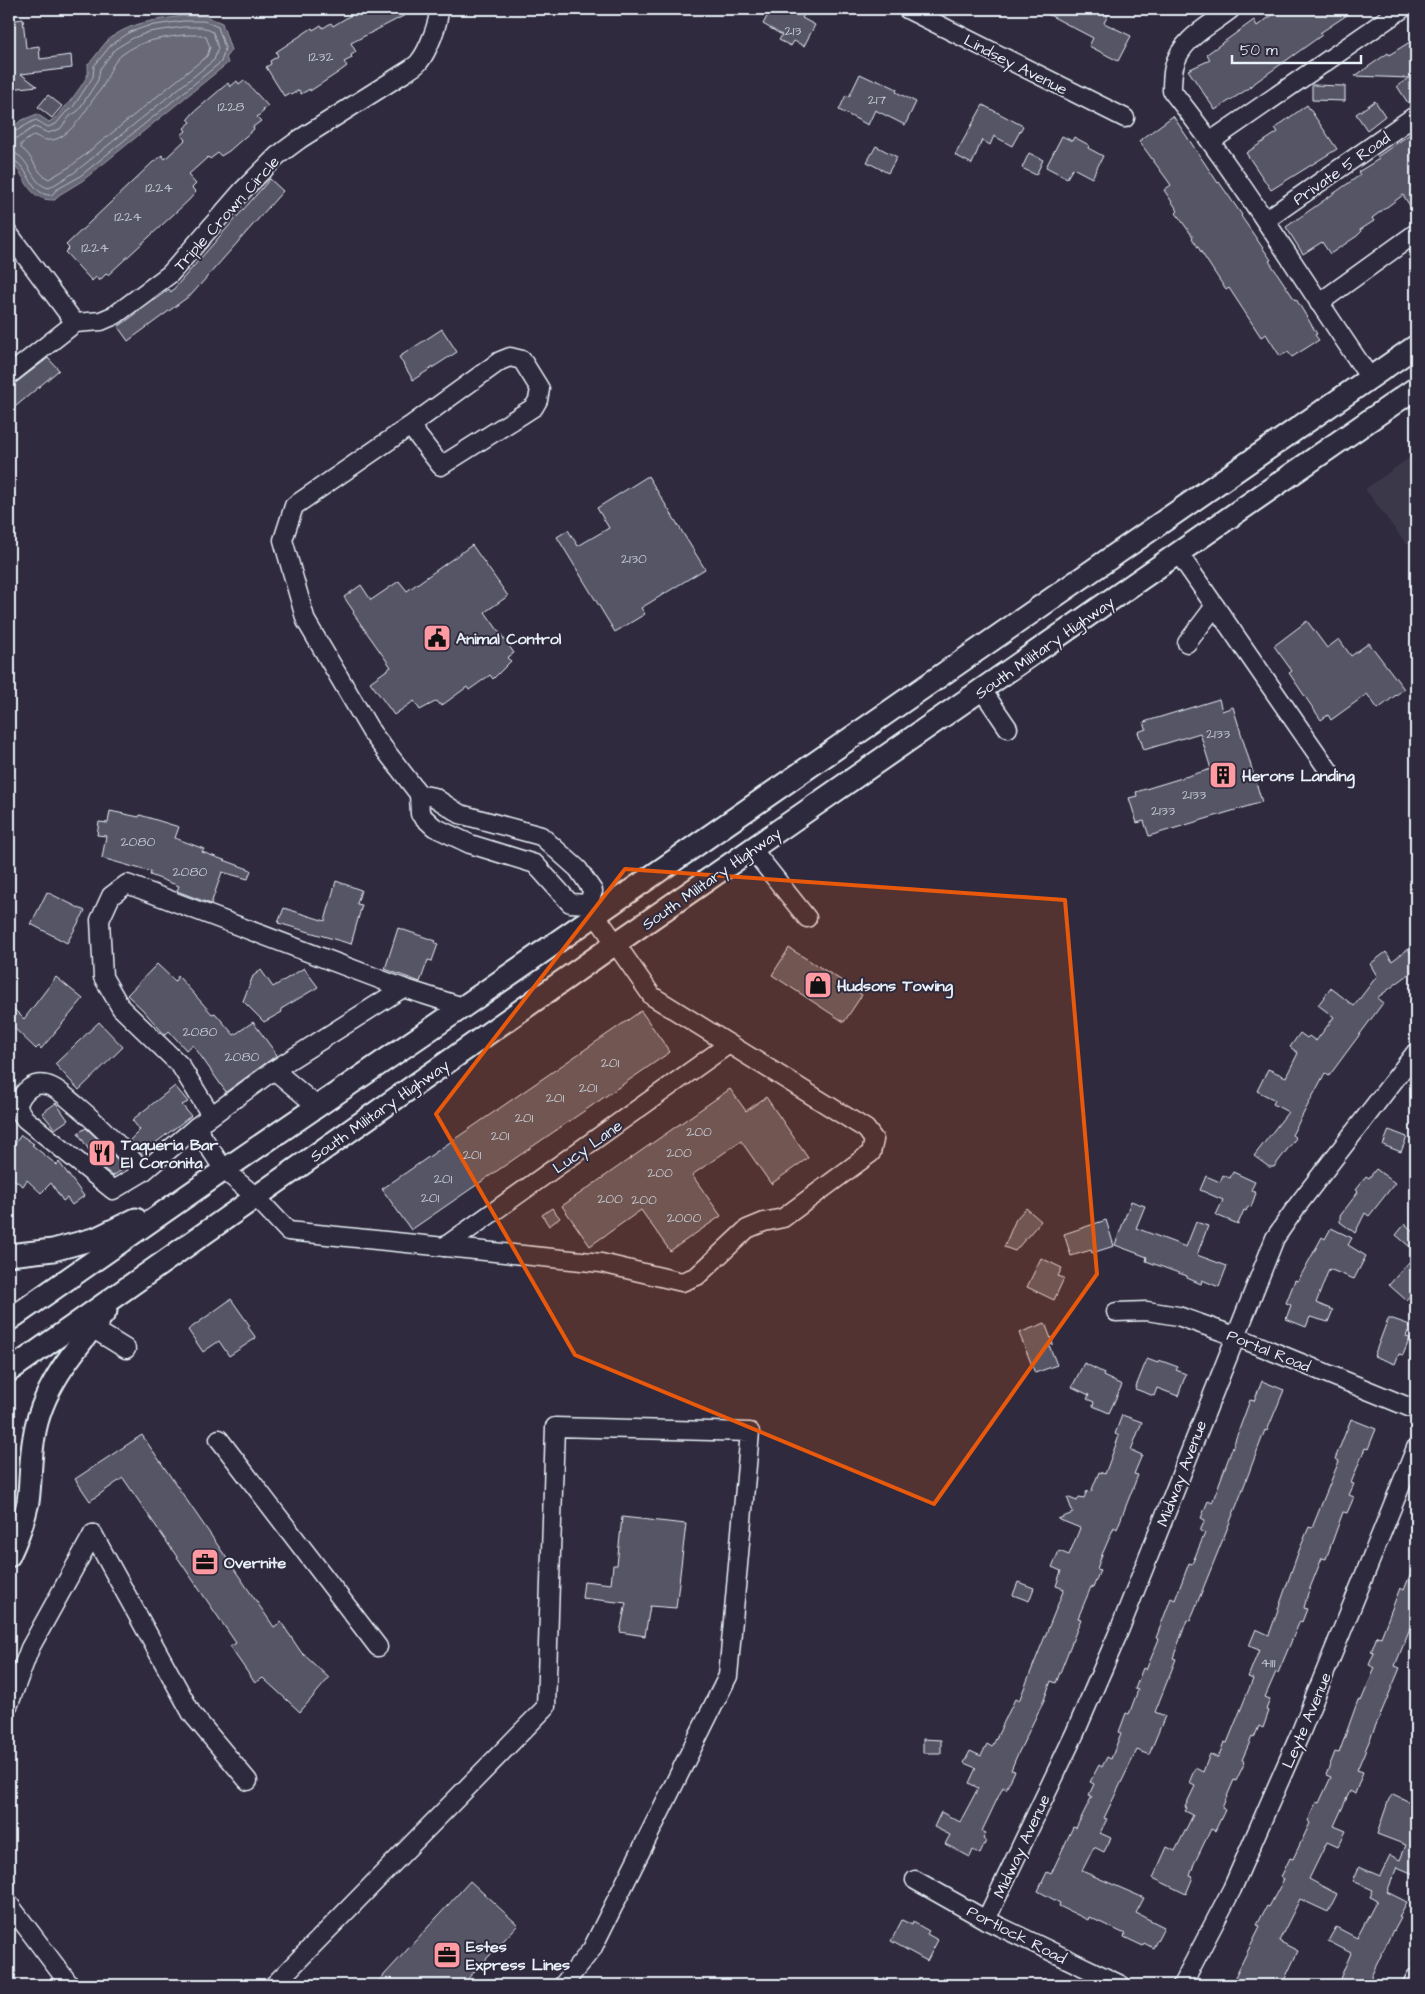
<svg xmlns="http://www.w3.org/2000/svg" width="1425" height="1994" font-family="'Architects Daughter',sans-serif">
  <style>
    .built { fill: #3b3749 }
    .water { fill: #696978; stroke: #9c9fab }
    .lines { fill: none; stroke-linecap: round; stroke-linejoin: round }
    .shore { stroke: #b5bbc5; stroke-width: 1 }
    .building { fill: #575565; stroke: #e8f1f8 }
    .minor-casing { stroke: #e8f1f8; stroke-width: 21 }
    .major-casing { stroke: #e8f1f8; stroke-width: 25 }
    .minor { stroke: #2f2a3d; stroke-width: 18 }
    .major { stroke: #2f2a3d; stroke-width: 21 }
    .marked { fill: #e8590c; fill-opacity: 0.2; stroke: #e8590c; stroke-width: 4; stroke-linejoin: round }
    .labels { text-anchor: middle; stroke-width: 4; stroke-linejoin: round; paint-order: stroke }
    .number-label { font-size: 14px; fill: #c4cad3 }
    .street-label { font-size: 16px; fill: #e8f1f8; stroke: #2f2a3d }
    .poi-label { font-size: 16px; font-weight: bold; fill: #e8f1f8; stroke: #2f2a3d; text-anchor: start }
  </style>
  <rect width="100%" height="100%" fill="#2f2a3d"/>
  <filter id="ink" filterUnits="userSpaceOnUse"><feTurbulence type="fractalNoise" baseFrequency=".02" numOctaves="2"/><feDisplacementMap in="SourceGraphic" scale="10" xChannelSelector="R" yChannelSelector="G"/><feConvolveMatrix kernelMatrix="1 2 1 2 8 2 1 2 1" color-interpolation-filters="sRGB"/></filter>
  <g filter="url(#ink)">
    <path class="built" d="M1416,453V545L1406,544L1365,489Z"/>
    <path class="water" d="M183,16H205L222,23L231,50L226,57L228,63L82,181L59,195L55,200C24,201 28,172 9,163V131L20,121L37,114L49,122C59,117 82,87 87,76C89,73 88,68 88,64C96,57 101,47 108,40C130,22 156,20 183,16Z"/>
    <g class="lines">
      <g class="shore">
        <path d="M184,35H201L206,37L210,47L207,56L71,166L49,179C36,174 33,155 21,148V144L34,135C40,138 45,141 52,140C68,138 84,114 92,101C96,95 102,89 105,82C110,72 113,61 123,54C141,40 162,38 184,35Z"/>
        <path d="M9,134C15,133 28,123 36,120L48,127L56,124L66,112L73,107L93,77L94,66L111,45L130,32L148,26L183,21H204L218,27L225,48L221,62L79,177L56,190L52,195C29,197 29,161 9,159"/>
        <path d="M9,140C19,140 26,131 35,127L48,133L60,129L70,116L78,111L98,80L100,69L115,49L133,38L149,32L183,27H202L213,32L218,48L214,60L75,172L49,188C29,184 31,154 9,152"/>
      </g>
    </g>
    <g class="building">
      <path d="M361,9H417L351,43L356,52L351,55L352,58L344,62L347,66L339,72L310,91V89L301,94L299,90L291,95L289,93L284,96L266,67L271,64L270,61L278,56L276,52L312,28L313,30L321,25L323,28L331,23L333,26Z"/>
      <path d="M771,9H797L805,13L802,18L815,25L804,46L794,41L791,46L779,40L782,35L763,24Z"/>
      <path d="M1038,9H1111L1104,23L1131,36L1118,61L1089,46L1093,38Z"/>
      <path d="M1281,9H1356L1320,33L1322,35L1249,87H1251L1215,110L1188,70L1210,60L1207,54L1254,20L1257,26Z"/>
      <path d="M23,19L26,48L39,46L40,59L71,55L72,68L21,74L37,86L10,89L9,84V21Z"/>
      <path d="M1416,38V97L1408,103L1397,86L1409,78L1355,76L1388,53L1389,55Z"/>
      <path d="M860,74L875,81L876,79L897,89L896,92L916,102L905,125L875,110L868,125L839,110L846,95L849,97Z"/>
      <path d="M244,80L268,106L263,109L264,111L257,117L261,121L253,127L254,129L229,151L221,156L218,153L210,159L208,157L188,175L196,184L192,188L196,192L189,200L108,275L107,273L99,281L96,277L92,281L65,252L69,248L66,245L153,162L162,155L165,159L185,140L181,135L186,131L184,128L191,122L188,119L194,112L228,83L230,87L237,81L239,84Z"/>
      <path d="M1312,85L1345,86V101L1312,100Z"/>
      <path d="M48,95L62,106L52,118L38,107Z"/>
      <path d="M1375,101L1385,116L1367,130L1356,114Z"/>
      <path d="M983,105L1023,126L1012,146L994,136L990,145L982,140L972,164L955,155Z"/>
      <path d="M1307,105L1337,149L1271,190L1246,153L1278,132L1275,128Z"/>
      <path d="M1173,116L1218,183L1219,182L1242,215L1241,216L1271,260L1269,261L1295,300L1296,299L1317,334L1315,335L1319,340L1292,357L1288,352L1280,356L1266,334L1261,337L1229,288L1226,290L1192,238L1193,237L1176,213L1178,211L1164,190L1171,185L1139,141Z"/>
      <path d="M1416,130V215L1403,195L1372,218L1374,221L1360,230L1361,232L1357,236L1330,254L1322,242L1303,254L1286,227L1360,175L1358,172L1379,159L1377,157Z"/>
      <path d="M1062,136L1072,141L1074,137L1089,145L1088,148L1103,156L1092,178L1073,168L1067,178L1046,167Z"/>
      <path d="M876,146L897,157L888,173L867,162Z"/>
      <path d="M1029,153L1043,160L1036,175L1022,168Z"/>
      <path d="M270,179L283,191L192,294L128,341L118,327L169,289L171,292Z"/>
      <path d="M442,329L457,352L413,380L399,357Z"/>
      <path d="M48,358L59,370L9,412V388Z"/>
      <path d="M648,476L705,569L641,608L645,614L615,632L557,537L568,530L578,546L609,528L597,508Z"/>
      <path d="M472,545L508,596L485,612L514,653L507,658L511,661L493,679L490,675L469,690L467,687L441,706L437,701L420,710L414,701L394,715L370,682L391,667L353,613L354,612L344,597L361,585L371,600L399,581L407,591Z"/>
      <path d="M1307,621L1327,648L1339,639L1351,656L1369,643L1404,689L1378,709L1367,694L1331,720L1328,715L1321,720L1289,673L1292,671L1274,646Z"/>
      <path d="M1219,699L1222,711L1233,707L1262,802L1149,836L1144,821L1137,823L1129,798L1137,796L1136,792L1211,769L1200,733L1144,750L1138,732L1146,729L1144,722Z"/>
      <path d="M110,811L139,817L140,815L179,827L175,838L204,849L202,852L251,870L248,879L222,872L211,904L177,891L179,886L150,875L151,872L102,858L106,836L97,835L99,822L108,823Z"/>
      <path d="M336,881L361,890L357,904L362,905L351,944L278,923L284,908L325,921Z"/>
      <path d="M47,892L85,911L67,943L31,924Z"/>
      <path d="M398,928L436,941L435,943L438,944L432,961L428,960L420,982L385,969Z"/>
      <path d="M789,948L860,992L859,993L862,995L844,1022L772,975Z"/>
      <path d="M1408,949L1416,960V969L1377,998L1383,1003L1329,1076L1325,1073L1292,1135L1296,1138L1274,1167H1269L1254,1156L1288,1112L1273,1104L1275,1100L1257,1091L1268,1069L1286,1077L1298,1053L1290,1047L1300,1033L1307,1038L1309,1036L1316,1041L1334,1017L1318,1005L1331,988L1354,1006L1377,976L1370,964L1386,952L1392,961Z"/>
      <path d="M157,964L175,981L178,976L212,1014L215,1013L234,1035L253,1022L277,1055L226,1092L193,1045L186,1050L169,1031L165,1035L142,1009L127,995Z"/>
      <path d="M304,968L318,987L281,1009L282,1012L264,1022L243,1001L253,976L261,970L273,987Z"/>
      <path d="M56,977L83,999L41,1049L39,1046L36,1049L9,1023V1004L24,1019Z"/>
      <path d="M641,1011L670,1052L411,1230L382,1189Z"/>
      <path d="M99,1022L123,1047L79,1090L55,1064Z"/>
      <path d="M175,1086L188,1102L182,1105L191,1116L146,1150L148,1152L143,1156L129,1141L140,1130L132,1120Z"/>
      <path d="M730,1089L746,1111L766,1097L808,1158L771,1184L741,1141L692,1175L721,1216L670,1251L641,1210L590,1246L562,1206Z"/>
      <path d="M56,1103L68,1120L55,1129L42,1113Z"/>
      <path d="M86,1128L104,1145L125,1168L113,1176L98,1164L78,1133Z"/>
      <path d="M1389,1130L1407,1137L1401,1152L1383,1145Z"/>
      <path d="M21,1135L34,1144L32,1145L57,1165L59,1162L84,1196L72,1205L67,1198L63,1201L51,1183L41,1193L27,1180L23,1186L9,1176V1152Z"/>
      <path d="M1376,1169L1395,1183L1369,1216L1365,1213L1355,1233L1340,1222V1216L1358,1192L1355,1190L1366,1176L1369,1178Z"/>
      <path d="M1233,1172L1255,1182L1251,1190L1256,1193L1251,1207L1248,1206L1246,1211L1244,1210L1238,1224L1216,1215L1223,1200L1200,1190L1206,1176L1220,1182L1223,1175L1230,1178Z"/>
      <path d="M1131,1201L1145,1206L1136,1228L1186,1247L1196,1222L1208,1226L1197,1255L1227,1266L1219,1287L1202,1280L1201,1284L1187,1278V1276L1146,1261L1147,1257L1115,1245Z"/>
      <path d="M552,1208L560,1218L549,1226L542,1215Z"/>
      <path d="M1026,1208L1041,1221L1015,1251L1004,1247L1016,1219Z"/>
      <path d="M1106,1220L1114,1246L1092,1253L1091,1250L1071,1256L1064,1234Z"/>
      <path d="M1405,1224L1416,1234V1252L1396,1235Z"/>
      <path d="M1331,1228L1352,1238L1348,1245L1366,1256L1354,1279L1329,1269L1316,1303L1333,1310L1328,1322L1310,1317L1306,1327L1286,1319L1291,1305L1286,1303L1295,1280L1298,1281L1322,1237L1325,1239Z"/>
      <path d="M1416,1254V1289L1406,1300L1389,1285Z"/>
      <path d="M1041,1258L1062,1268L1058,1276L1064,1278L1054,1300L1027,1287Z"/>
      <path d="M231,1299L250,1326L248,1327L256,1338L229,1356L219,1341L203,1352L188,1330Z"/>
      <path d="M1388,1319H1393L1410,1325L1406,1337L1410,1338L1403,1355L1399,1354L1395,1364L1374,1356Z"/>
      <path d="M1045,1323L1053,1344L1049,1345L1057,1365L1035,1373L1019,1333Z"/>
      <path d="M1147,1359L1158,1363L1159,1360L1178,1367L1176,1370L1186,1374L1178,1396L1157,1388L1154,1396L1135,1389Z"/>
      <path d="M1084,1363L1104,1373L1103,1376L1122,1385L1109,1413L1093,1406L1094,1402L1087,1399L1089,1395L1072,1387Z"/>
      <path d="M1262,1381L1284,1390L1267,1431L1265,1430L1238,1502L1190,1621L1187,1620L1173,1658L1176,1659L1155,1712L1165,1716L1149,1755L1137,1750L1104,1818L1107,1819L1100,1833L1111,1838L1104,1852L1094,1847L1082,1871L1144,1898L1136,1913L1164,1927L1153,1948L1144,1943L1143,1946L1124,1937L1125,1934L1089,1917L1088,1920L1059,1906L1060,1903L1038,1891L1047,1872L1051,1874L1073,1827L1076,1828L1092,1796L1089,1795L1094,1784L1090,1782L1099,1765L1102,1767L1107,1757L1111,1759L1121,1733L1119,1732L1126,1713L1129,1714L1138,1690L1135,1689L1143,1668L1146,1670L1159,1639L1156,1638L1171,1598L1175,1600L1189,1563L1192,1564L1205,1533L1200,1531L1205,1520L1201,1518L1208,1501L1212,1503L1250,1400L1254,1401Z"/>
      <path d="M1122,1415L1142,1422L1131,1450L1142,1455L1134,1474L1138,1475L1117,1529L1114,1527L1101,1557L1097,1569L1100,1570L1093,1588L1091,1587L1078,1618L1081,1619L1056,1683L1051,1681L1044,1700L1016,1758L1011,1770L1015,1771L1006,1789L1003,1787L982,1831L986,1833L983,1839L986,1841L980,1854L973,1850L970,1857L945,1844L950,1835L934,1827L941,1812L960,1822L978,1788L969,1783L976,1768L964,1763L970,1751L981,1756L987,1744L992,1747L1015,1699L1019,1701L1064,1589L1056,1586L1061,1571L1052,1567L1059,1551L1069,1555L1080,1528L1058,1519L1073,1513L1067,1497L1077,1501L1079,1497L1084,1498L1087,1491L1091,1492L1099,1472L1105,1474L1119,1436L1115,1434Z"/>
      <path d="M1351,1419L1376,1429L1368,1449L1365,1448L1351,1483L1354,1484L1349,1495L1354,1497L1347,1513L1343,1512L1326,1559L1322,1558L1308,1593L1304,1608L1307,1609L1302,1622L1300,1621L1278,1673L1276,1672L1265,1697L1270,1699L1266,1710L1269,1711L1263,1728L1259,1726L1254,1738L1252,1737L1242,1760L1245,1762L1236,1781L1234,1780L1222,1808L1225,1810L1215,1831L1211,1829L1194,1864L1190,1876L1193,1877L1186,1894L1182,1892L1153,1878L1167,1847L1175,1851L1193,1815L1185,1811L1187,1808L1185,1807L1195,1786L1189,1783L1195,1768L1203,1772L1210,1754L1218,1758L1224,1742L1227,1743L1253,1679L1248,1677L1259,1650L1249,1646L1256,1629L1269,1635L1298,1553L1309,1527L1312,1528L1339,1461L1335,1459Z"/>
      <path d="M142,1435L274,1627L281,1622L301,1652L329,1678L300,1712L263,1678L255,1683L230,1647L236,1643L123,1478L90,1501L75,1479Z"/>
      <path d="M622,1517L686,1524L676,1608L650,1606L645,1636L620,1632L626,1603L582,1598L584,1581L611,1584L613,1565H617Z"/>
      <path d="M1416,1560V1613L1395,1666L1400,1668L1357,1770L1363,1772L1355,1794L1350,1791L1334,1826L1346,1831L1338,1847L1327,1842L1309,1879L1337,1894L1328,1912L1300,1899L1279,1941L1298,1951L1282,1985H1231L1260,1926L1257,1925L1267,1906L1269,1907L1284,1879L1281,1877L1290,1858L1293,1859L1310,1823L1308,1821L1316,1802L1319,1803L1331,1777L1326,1775L1335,1752L1339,1753L1358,1700L1361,1701L1375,1668L1369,1665L1374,1653L1371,1652L1377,1636L1381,1637L1400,1588L1404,1590Z"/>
      <path d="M1018,1582L1034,1588L1029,1601L1013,1595Z"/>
      <path d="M923,1739L941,1740V1753H923Z"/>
      <path d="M1393,1794L1416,1805V1875L1397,1867L1387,1892L1407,1902L1399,1917L1401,1918L1394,1931L1393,1930L1367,1985H1348L1339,1981L1351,1953L1328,1941L1336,1927L1357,1938L1377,1900L1370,1897L1373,1890L1353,1881L1359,1867L1380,1876L1390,1855L1400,1860L1406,1845L1377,1834L1389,1799Z"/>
      <path d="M470,1881L518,1925L462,1985H375Z"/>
      <path d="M902,1920L912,1925L913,1922L929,1931L927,1934L938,1940L927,1961L891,1941Z"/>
    </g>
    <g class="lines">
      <defs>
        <g id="minor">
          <path d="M907,9L1125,118"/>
          <path d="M1231,9C1210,26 1181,38 1174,67C1172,75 1172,83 1172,91C1244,182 1304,282 1370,378"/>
          <path d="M1211,141L1402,9"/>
          <path d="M1266,220L1416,115"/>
          <path d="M9,234L75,323L101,321L115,315L170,274L243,190L277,156L300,139L406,72C410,69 416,66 419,62C428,51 439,23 439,9"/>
          <path d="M1319,303L1416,233"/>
          <path d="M9,375L75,323"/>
          <path d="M410,426L500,361L510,357L522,360L540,389L538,400L534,407L441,466L410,426L294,506L283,540L306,621L372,733L419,794L420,814L434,827L470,844L535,864L570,903L588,904"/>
          <path d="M1179,554L1329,771"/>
          <path d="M1187,643L1215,606"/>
          <path d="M982,690L1008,728"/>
          <path d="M419,794L434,797L460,814L541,836L578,869L593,891L588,904"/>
          <path d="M752,849L807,918"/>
          <path d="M274,1070L318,1107"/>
          <path d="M211,1115L180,1065L121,1008L103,977L100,920L111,896L127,884L403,988L463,1007"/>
          <path d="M196,1127L224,1170L256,1197L288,1231L601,1263L682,1282L697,1276L747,1229L764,1222L783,1218L871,1153L874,1140L866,1129L652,996L588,904"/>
          <path d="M143,1172C122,1148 101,1126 77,1106C69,1100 61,1091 52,1087C34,1079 22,1091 17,1107L25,1119L113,1190L143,1172L196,1127L274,1070L403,988"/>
          <path d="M444,1247L729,1044"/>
          <path d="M1116,1312L1147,1311L1178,1316L1235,1336L1416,1410"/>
          <path d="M92,1328L126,1349"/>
          <path d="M219,1439L378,1647"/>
          <path d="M93,1534L192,1714L248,1781"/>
          <path d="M9,1704L30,1648L93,1534"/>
          <path d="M915,1880L986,1920L1121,1985"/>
          <path d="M9,1904L70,1985"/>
          <path d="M986,1920L1075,1733L1117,1636L1275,1238L1297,1206L1416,1052"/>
          <path d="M274,1985L546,1707L555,1427L750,1432L728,1676L592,1949L563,1985"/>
          <path d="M1182,1985L1232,1889L1300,1734L1416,1448"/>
          <path d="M1412,1985L1416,1977"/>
        </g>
        <g id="major">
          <path d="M9,1255L53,1250L97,1238L136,1219"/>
          <path d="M9,1320L224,1170L463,1007L1416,346"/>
          <path d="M9,1371L615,944L1416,388"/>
          <path d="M9,1556C17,1539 24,1521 28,1502C31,1480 30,1458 34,1437C41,1388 76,1348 106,1311"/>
        </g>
      </defs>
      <use href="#minor" class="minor-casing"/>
      <use href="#major" class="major-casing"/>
      <use href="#minor" class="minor"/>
      <use href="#major" class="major"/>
    </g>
  </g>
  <path class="marked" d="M625,869L1065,900L1097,1274L934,1504L575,1355L436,1114Z"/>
  <defs>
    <symbol id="civic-square" viewBox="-11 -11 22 22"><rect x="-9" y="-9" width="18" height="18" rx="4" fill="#ff9aa2" stroke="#2f2a3d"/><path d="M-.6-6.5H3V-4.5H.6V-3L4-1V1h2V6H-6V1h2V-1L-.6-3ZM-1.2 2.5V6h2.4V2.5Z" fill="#111"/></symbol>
    <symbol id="building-square" viewBox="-11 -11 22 22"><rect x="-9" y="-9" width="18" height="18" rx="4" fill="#ff9aa2" stroke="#2f2a3d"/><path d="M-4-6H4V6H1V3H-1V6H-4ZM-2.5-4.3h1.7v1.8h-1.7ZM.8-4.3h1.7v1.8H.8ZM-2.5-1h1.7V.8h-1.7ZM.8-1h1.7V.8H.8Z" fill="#111"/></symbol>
    <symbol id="shop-square" viewBox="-11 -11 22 22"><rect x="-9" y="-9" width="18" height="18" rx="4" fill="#ff9aa2" stroke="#2f2a3d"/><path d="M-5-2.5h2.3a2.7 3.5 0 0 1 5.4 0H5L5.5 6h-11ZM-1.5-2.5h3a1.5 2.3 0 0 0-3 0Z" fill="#111"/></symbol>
    <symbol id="restaurant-square" viewBox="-11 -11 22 22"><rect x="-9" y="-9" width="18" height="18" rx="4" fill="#ff9aa2" stroke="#2f2a3d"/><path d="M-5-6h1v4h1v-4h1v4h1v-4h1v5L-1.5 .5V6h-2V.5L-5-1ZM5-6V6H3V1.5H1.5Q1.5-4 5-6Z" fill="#111"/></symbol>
    <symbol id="office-square" viewBox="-11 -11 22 22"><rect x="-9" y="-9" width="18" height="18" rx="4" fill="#ff9aa2" stroke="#2f2a3d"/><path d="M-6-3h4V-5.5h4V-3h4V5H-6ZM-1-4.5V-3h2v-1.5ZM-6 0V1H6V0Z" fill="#111"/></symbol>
  </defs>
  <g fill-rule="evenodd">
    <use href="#civic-square" x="421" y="622" width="32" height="32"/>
    <use href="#building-square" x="1207" y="759" width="32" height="32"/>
    <use href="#shop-square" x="802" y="969" width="32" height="32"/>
    <use href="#restaurant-square" x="86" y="1137" width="32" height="32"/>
    <use href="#office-square" x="189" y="1546" width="32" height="32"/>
    <use href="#office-square" x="431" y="1939" width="32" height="32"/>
  </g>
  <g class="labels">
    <g class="number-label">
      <text x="793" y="35">213</text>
      <text x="321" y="61">1232</text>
      <text x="877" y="104">217</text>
      <text x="231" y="111">1228</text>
      <text x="159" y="192">1224</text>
      <text x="128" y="221">1224</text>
      <text x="95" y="252">1224</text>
      <text x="634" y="563">2130</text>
      <text x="1218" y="738">2133</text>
      <text x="1194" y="799">2133</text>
      <text x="1163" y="815">2133</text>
      <text x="138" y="846">2080</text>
      <text x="190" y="876">2080</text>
      <text x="200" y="1036">2080</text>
      <text x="242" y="1061">2080</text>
      <text x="610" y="1067">201</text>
      <text x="588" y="1092">201</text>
      <text x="555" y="1102">201</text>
      <text x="524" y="1122">201</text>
      <text x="699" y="1136">200</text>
      <text x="500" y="1140">201</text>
      <text x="679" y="1157">200</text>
      <text x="472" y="1159">201</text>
      <text x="660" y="1177">200</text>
      <text x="443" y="1183">201</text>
      <text x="430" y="1202">201</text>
      <text x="610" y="1203">200</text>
      <text x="644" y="1204">200</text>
      <text x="684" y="1222">2000</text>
      <text x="1268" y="1667">4111</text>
    </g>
    <g class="street-label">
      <text transform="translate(1016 64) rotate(27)" y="6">Lindsey Avenue</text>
      <text transform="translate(1341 168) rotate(-35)" y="6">Private 5 Road</text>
      <text transform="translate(226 213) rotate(-48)" y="6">Triple Crown Circle</text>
      <text transform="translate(1044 647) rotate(-35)" y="6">South Military Highway</text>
      <text transform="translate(711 878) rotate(-35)" y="6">South Military Highway</text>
      <text transform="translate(379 1110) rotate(-35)" y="6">South Military Highway</text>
      <text transform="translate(587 1146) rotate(-35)" y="6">Lucy Lane</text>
      <text transform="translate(1269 1350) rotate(22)" y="6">Portal Road</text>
      <text transform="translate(1181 1473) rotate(-69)" y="6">Midway Avenue</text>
      <text transform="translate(1306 1720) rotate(-67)" y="6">Leyte Avenue</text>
      <text transform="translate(1021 1846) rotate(-65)" y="6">Midway Avenue</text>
      <text transform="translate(1017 1934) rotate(27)" y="6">Portlock Road</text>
    </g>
    <g class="poi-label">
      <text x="456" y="644">Animal Control</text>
      <text x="1242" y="781">Herons Landing</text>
      <text x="837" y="991">Hudsons Towing</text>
      <text x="121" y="1150">Taqueria Bar<tspan x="121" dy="18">El Coronita</tspan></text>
      <text x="224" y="1568">Overnite</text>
      <text x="466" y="1952">Estes<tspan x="466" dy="18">Express Lines</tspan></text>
    </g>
  </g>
  <rect width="1425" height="1994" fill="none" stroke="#2f2a3d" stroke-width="30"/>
  <rect x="15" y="15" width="1395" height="1964" fill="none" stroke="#e8f1f8" stroke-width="2" filter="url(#ink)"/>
  <path d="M1232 55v8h129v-8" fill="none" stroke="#e8f1f8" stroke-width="2.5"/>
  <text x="1240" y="55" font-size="15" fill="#e8f1f8" stroke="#2f2a3d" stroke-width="4" paint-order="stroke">50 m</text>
</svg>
